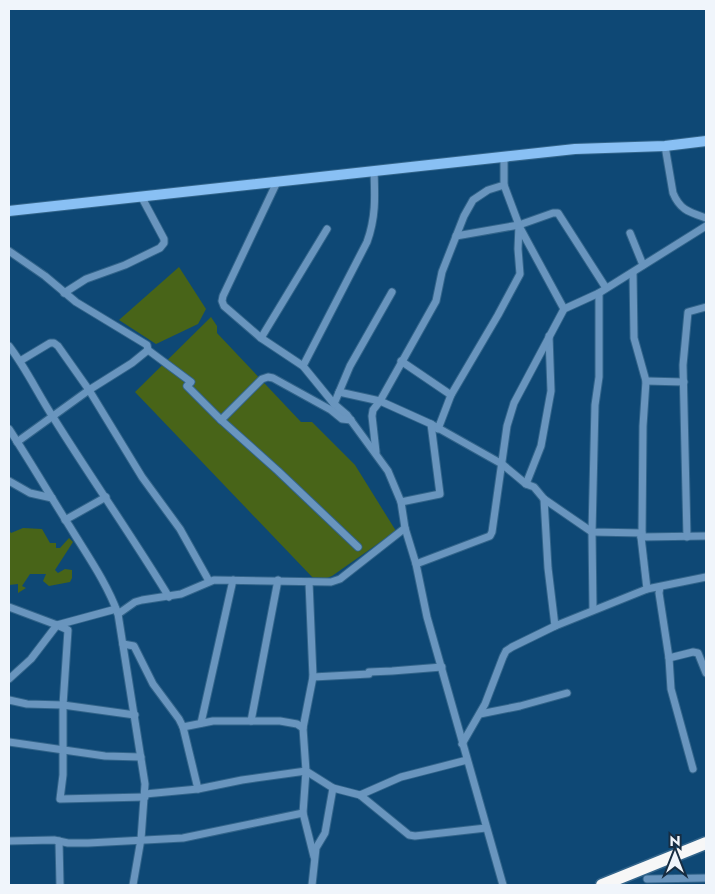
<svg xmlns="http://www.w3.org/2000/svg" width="715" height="894" font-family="Jost,sans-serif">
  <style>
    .green { fill: #486418 }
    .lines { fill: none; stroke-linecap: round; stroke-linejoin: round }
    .street-casing { stroke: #32648a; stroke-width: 9 }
    .secondary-casing { stroke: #32648a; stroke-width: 12 }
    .highway-casing { stroke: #32648a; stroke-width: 15 }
    .street { stroke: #6995be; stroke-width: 7 }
    .secondary { stroke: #89c0f4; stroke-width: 10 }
    .highway { stroke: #f7f7f7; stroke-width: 12 }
  </style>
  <rect width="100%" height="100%" fill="#0e4875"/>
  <g class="green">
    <path d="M179,267L206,309L198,324L156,344L119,320Z"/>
    <path d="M211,317L217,326V333L301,422H312L355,465L396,531L332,576L322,580H315L135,392Z"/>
    <path d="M23,528L42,529L50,543H56V548H60L69,538L73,542L55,570L58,573L65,569L72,570V578L70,582L49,586L43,581L46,574H30L22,586L26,588L18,593V584L9,585V530L11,533Z"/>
  </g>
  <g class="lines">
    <defs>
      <g id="street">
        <path d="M665,146L673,193C680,210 689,212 706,218"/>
        <path d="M277,182L223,296L222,301L224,306L261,338L303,366L334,404L347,415L388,471L401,502L405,528L416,564L427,617L503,885"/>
        <path d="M519,226L564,309"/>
        <path d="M630,233L643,265"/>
        <path d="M456,236L519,225L553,213H558L606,288"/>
        <path d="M9,251L45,276L76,302L147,345L148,350L191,382L187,386L221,420L278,471L358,547"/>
        <path d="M633,273L634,338L646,381L643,426L642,533"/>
        <path d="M64,293L86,279L125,265L160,248L164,243V239L141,196"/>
        <path d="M261,338L327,229"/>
        <path d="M9,346C26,368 38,394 53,417C91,478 132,536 169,597"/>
        <path d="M20,361L50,343H54L58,346L89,390L142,477L180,529L209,581"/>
        <path d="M401,361L451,395"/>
        <path d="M303,366L367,242C376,217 375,197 374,171"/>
        <path d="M646,381L684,382"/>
        <path d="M339,392L380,401L431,424L502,464L526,484L534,487L544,499L592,532L642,533L641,537L706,536"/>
        <path d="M334,404L350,366L392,292"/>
        <path d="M221,420L262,379L268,377L273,378L331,410L342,419L351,420"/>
        <path d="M9,429C30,461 49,494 70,527C87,555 107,583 118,614L145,784L141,839L133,885"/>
        <path d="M438,429L451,395L498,315L520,274L518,249L519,225L504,185"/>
        <path d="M17,442L89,390L132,363L148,350"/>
        <path d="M376,452L372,416L373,410L380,401L436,301L442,272L464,216L473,200L488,190L504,185V158"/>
        <path d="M9,481L30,493L52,498"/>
        <path d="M526,484L541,446L551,391L549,336"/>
        <path d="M544,499L548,568L555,626"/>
        <path d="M401,502L440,494L431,424"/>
        <path d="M65,520L106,497"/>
        <path d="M641,537L647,589"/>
        <path d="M687,537L683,365L688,312L706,307"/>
        <path d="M416,564L490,536L492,532L507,426L514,403L564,309L599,293L706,226"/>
        <path d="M309,582L313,677L303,728L306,771L303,813L314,857"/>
        <path d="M660,587L659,593L669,658L671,689L693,769"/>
        <path d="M9,607L57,625L68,630L63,705V775L60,799L145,797"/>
        <path d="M593,610L592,532L595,405L599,377V293"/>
        <path d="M118,614L135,602L142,600L181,594L214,580L331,582L340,579L405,528"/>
        <path d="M123,644L134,646L153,684L179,719L183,727L198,789"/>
        <path d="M669,658L693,652L698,653L706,673"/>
        <path d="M313,677L369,674V672L392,671L442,667"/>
        <path d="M9,679L31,659L57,625L116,609"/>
        <path d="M9,700L27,704L63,705L135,715"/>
        <path d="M480,714L520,706L567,693"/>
        <path d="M251,721L278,580"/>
        <path d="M201,723L233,580"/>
        <path d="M183,727L213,721H280L297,724L303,728"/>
        <path d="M9,742L105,756L141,757"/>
        <path d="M462,744L485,704L503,657L506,651L512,647L555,626L647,589L706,577"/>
        <path d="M145,794L198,789L242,780L306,771L333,788L360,795L409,835L415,836L486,828"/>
        <path d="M360,795L401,777L467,760"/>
        <path d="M9,841L54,840L68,843H88L183,838L303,813"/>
        <path d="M59,841L60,885"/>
        <path d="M647,879L706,878"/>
        <path d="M312,885L316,848L325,833L333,788"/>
      </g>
      <path id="secondary" d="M9,211L575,149L665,146L706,141"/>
      <path id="highway" d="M602,885L706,843"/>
    </defs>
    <use href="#street" class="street-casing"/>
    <use href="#secondary" class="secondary-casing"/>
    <use href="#highway" class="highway-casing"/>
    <use href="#street" class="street"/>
    <use href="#secondary" class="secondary"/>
    <use href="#highway" class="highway"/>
  </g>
  <rect width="715" height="894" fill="none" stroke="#f0f5fb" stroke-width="20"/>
  <g transform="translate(675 854)" stroke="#172d42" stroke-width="4" paint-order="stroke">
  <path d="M0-4L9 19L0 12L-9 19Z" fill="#f0f5fb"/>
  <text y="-8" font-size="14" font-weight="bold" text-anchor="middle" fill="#f0f5fb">N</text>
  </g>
</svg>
